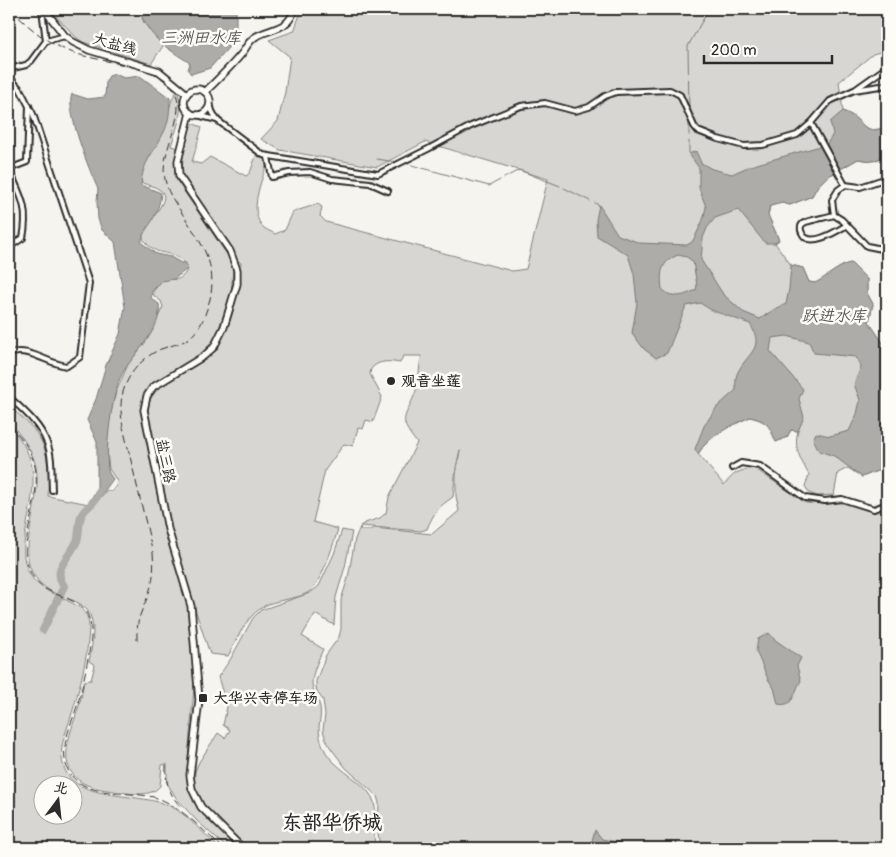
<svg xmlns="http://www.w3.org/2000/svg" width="896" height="857" font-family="Pangolin,'LXGW WenKai TC',sans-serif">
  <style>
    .green { fill: #d7d6d2; stroke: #81807e; fill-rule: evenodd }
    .water { fill: #adaca9; stroke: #797877; fill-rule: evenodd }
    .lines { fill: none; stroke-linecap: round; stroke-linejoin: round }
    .stream { stroke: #797877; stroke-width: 1 }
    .river { stroke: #adaca9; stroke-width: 8 }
    .minor-casing { stroke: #2b2b2b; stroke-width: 8 }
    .secondary-casing { stroke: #2b2b2b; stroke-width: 9 }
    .minor { stroke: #fdfcf7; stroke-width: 4 }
    .secondary { stroke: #fdfcf7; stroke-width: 5.5 }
    .rail { stroke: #2b2b2b; stroke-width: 1; stroke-dasharray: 8 4; stroke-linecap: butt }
    .poi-dot { fill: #2b2b2b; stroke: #fdfcf7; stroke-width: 2 }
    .labels { text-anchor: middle; stroke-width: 5; stroke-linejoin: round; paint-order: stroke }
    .street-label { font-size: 15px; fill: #2b2b2b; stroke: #fdfcf7 }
    .poi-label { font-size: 15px; font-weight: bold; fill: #2b2b2b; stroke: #fdfcf7; text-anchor: start }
    .water-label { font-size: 16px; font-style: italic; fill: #585857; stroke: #fdfcf7 }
    .district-label { font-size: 20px; font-weight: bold; fill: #2b2b2b; stroke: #fdfcf7 }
  </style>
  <rect width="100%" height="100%" fill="#f5f4ef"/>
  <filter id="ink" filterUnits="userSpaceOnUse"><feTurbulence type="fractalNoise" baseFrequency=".02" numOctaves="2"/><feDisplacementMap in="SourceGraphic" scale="10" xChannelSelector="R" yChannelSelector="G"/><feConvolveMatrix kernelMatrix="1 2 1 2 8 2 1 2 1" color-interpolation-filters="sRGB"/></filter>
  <g filter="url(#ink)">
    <g class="green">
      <path d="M49,9H139L144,23L163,46L151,64L83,42L77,38Z"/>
      <path d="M302,9H431L425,15L433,9H887V50L873,54L839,82L843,111L853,116L865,127L872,130L887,128V156L873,161L858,159L827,177L817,187L812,196L790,205L782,203L770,206L768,215L779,240L775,243L791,265L803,268L809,282L816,283C825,278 843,263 851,263L867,279V293L873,304L869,322L887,349V467L862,477L848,468L838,473L834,495L817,496L809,493L805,486L809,475C801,460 793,448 798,431L791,430L787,437L776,442C769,425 769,422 750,417C731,426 709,435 698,454L724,485C735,472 737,471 754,468L806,503L828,504L846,501L866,510L875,511L887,509V848H380L378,833L379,803L377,796L346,768L330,747L325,737L323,730L325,715L323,700L317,692L316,687V681L326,655L339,637L341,629V600L348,578L355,539L360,527L361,530H370L374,528L432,534L459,511L456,496V475L460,450L456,467L453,497C438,507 434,512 427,529L421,531L360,526L365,523L380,518L386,513L389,497L417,443C398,419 404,420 414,396C419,384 419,369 421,356H403L400,363C389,361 378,360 371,369L370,374L382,397L373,422L366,420L363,429L358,428L353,446L344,444L325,470L313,522L338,529C334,543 321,584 309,592C297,600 273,599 261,608C245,619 237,639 228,656L210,654C199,621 188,589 178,556C168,526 162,495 156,464C153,447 146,428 148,411C148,405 150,398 154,394C163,381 182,374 195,366C232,342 236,304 241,263L237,260L182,176L183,157L191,123L202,127L192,162L201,164L210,157L246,176L250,173L257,153L267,163C262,181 247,212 264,228C267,230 272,232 275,234L285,230L293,212L318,204L322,207L320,216L326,222L512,271L526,269L548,179L425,142L377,167L280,150L261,139L278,121L285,92L290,57L269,40L294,31Z"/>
      <path d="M177,91C185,110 177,127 171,146L178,148C175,160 173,169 177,181L230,259L233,270L231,293L217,334L211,343L200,355L155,383L142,409V418L164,526L187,599L189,610L194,687L187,770L190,792L194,803L236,848H227L196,820L177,799L167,783V764L162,765L160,786C151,797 133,794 120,792C108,790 94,789 83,783C56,767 69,738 76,715C80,704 82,693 84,681L91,680L95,665L89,661C108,578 54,616 31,570C26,559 28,547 29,536C37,484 49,465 9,422V406C19,415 32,425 39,437C50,455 49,477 48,496L94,505L107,490L111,492L116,486L117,481L109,469L107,452L108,424L116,392L129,362L145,343L163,307L161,301L154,296L153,292L162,280C175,278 180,283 187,270C184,257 171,254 160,252C155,251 143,243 143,237C141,225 175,200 160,190C155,186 148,185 142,183C136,167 157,143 164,128C168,118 170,98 177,91Z"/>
      <path d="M9,426C40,458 35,484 27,524C25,537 22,550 25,562C34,604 91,593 89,628C88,656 80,687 72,713C69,724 64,735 62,746C61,756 62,767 68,775C85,800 142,793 170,806C186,813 206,836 219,848H9ZM42,784H72V814H42Z"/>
      <path d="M342,530L352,532L345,567L336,597L334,625L315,614L302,636L323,649C319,659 313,670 312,682C312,691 318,698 320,707C321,714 320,720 319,727C319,741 325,755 336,764C347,775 369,786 374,802C378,817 371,833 376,848H243L236,836L204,805L194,788L195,771L199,762L218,733L225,738L230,730L223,725L227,707L218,677L230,660L253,618L261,610L310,593L319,586L334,554Z"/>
    </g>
    <g class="water">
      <path d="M139,9H236V28L228,48L210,68L191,74L188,70L190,63C165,47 149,38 139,9Z"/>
      <path d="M115,74L124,78L140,76L170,98C170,110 169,123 163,134C154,153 142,162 141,185L161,193C160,203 157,212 152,221C148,228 141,234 142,243L156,254L171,257L181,263H186L187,269L174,279L162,281L152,291L151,298L159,304C163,329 133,354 122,374C112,392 105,449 108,469C108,473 111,476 113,479L100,497L89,502L97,489V442L87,420L96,399L106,365L120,334L125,307L115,242L102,230L98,219L97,202L98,189C90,172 65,110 72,94L88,99L105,97L106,81L109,76Z"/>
      <path d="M843,111L853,116L865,127L872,130L887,128V156L873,161L858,159L827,177L817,187L812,196L790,205L782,203L770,206L768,215L779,240L775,243H765L738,210L715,218L707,228L703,238L701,260L723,294L743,312L760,319L773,310L786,304L789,289L791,265L803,268L809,282L815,283C825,278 843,263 851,263L867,279V293L873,304L869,322L887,349V467L862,477L834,456L819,451L813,439L816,433L830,436L849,431L857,414L860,400L854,384L861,367L856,357L814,353L809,342L787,336L772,338L770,351L803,389L799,399L804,417L798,431L791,430L787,437L776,442C769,426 768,421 750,417C731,426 709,435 698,454L695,449L704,426L717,407L736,390C736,385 735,378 737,374C746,353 766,350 750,324L711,310L700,303L686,306L667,353L656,358L644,349L632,333L637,303L634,274L628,255L597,236L596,220L599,205L618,235L640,243L687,245L692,242L695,237L703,220L706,207L699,188V168L689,154L696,151L701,163L712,169L732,174L750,166L827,144L833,134L830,122ZM678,255L687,257L693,262L697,285L696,290C683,296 673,300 662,289C660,272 661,262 678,255Z"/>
      <path d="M769,633L774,639L801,658L797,666L801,681C794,690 795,708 778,704L774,688L768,679L756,651L758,639Z"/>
      <path d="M595,830L602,839L621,843L620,848H590Z"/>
    </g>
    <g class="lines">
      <g class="stream">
        <path d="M689,110L688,46L709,9"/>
        <path d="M689,118V135"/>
        <path d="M689,141V154"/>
        <path d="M377,159L395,162"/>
        <path d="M404,163L489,186L500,180"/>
        <path d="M504,178L519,170L560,186"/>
        <path d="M564,188L590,201"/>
        <path d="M595,203L599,205"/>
      </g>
      <path class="river" d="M43,630L64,586C51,568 70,558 77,541C80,533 78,521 82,514C87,506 97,502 99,492"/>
      <defs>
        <g id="minor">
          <path d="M42,9L46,41"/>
          <path d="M9,69L26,65L31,61L46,41L65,36"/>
          <path d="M9,77L20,89L33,114L89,283L80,357L67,366C48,364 28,346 9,354"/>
          <path d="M856,89L887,67"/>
          <path d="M210,103L212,111L217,120L263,155L378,174L428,149L471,126L521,106L545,103L575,111L589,107L605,96L616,92L670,90L680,95L694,126L698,131L718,139L744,146L763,145L797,135L811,123L830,101L854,90L887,85"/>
          <path d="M197,115L217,120"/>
          <path d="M811,123L845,185"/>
          <path d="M268,157L272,177L289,173L310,172L332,179L370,183L388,191"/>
          <path d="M9,169L27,162L29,106"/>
          <path d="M887,178L860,187L845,185L838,190L832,200L834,215L842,220L867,246L887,250"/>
          <path d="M834,215C828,217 806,221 804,223C800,225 800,229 802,233C809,249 837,231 847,225"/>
          <path d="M9,247L23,238C29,207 21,197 9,169"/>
          <path d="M9,397C23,410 40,424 47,443C53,457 51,475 52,490"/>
          <path d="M732,468L741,463L760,466L805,498L825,501L842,499L874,509L887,504"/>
        </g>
        <g id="secondary">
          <path d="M44,9L65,36L73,42L89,50L159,71L187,94"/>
          <circle cx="197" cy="102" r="13"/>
          <path d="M205,92C218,79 232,66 243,52C247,46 249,41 255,37C270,28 290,30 294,9"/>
          <path d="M190,113L178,161L179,176L230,251L237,270V284L224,327L214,347L204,356L153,387L147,396L144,410L168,529L191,606L199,700L190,775L192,789L201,807L242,848"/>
        </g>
      </defs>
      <use href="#minor" class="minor-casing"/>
      <use href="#secondary" class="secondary-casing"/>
      <use href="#minor" class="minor"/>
      <use href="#secondary" class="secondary"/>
      <g class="rail">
        <path d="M10,9C29,27 46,43 71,52C95,61 151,66 168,82C195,108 158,148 165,179C167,191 173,200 180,210C199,240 218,262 210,299C207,309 204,320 199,327C188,344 177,343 161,349C138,359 120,383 121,409C121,415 122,421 123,427L153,553C154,565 154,575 151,586C145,609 136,613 137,640"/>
        <path d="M9,424C47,464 37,483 28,532C26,543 24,556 28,566C43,612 100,581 90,647C87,665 83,685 78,703C72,724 57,750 69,772C85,799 131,790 157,798C181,806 204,832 223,848"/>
        <path d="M166,765C165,782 169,794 181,807"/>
      </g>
    </g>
  </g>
  <g class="poi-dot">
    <circle cx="391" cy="381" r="5"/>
    <rect x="198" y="693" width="10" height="10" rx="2.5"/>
  </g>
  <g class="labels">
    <g class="street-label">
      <text transform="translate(115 44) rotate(16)" y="5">大盐线</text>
      <text transform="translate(166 461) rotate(79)" y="5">盐三路</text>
    </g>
    <g class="poi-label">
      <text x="401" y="386">观音坐莲</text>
      <text x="213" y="703">大华兴寺停车场</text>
    </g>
    <g class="water-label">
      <text x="201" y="43">三洲田水库</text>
      <text x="834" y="321">跃进水库</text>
    </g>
    <g class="district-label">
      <text x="332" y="829">东部华侨城</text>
    </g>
  </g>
  <rect width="896" height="857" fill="none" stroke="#fdfcf7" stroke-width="30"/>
  <rect x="15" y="15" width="866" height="827" fill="none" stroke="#2b2b2b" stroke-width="2" filter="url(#ink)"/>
  <g transform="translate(58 800) rotate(15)"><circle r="24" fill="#fdfcf7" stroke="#a9a8a5"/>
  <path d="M0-4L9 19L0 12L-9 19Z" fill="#2b2b2b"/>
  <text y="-8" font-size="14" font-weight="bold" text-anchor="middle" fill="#2b2b2b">北</text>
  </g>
  <path d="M704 55v8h128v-8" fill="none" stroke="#2b2b2b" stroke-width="2.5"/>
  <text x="711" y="55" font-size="15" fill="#2b2b2b" stroke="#fdfcf7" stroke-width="4" paint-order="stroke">200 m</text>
</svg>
